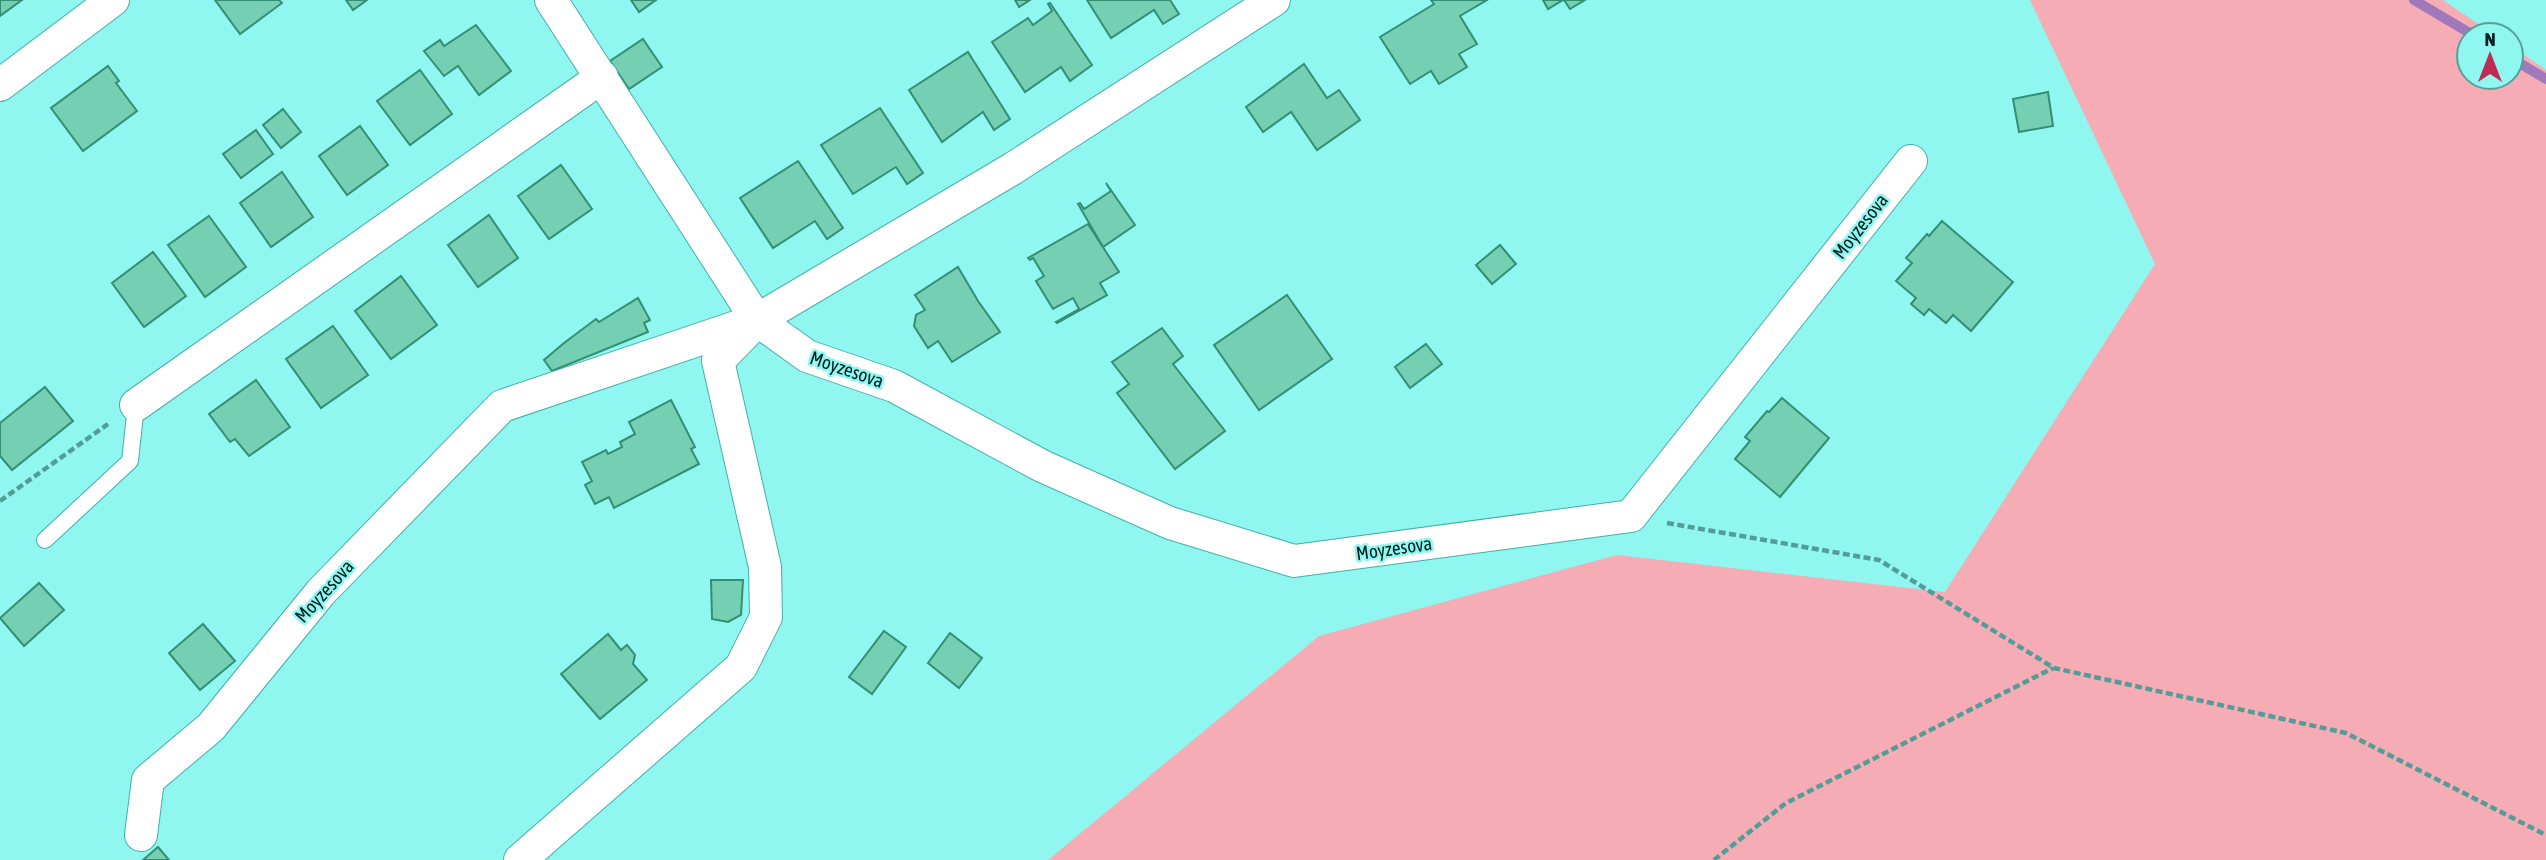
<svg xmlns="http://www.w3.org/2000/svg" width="2546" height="860" font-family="'Asap Condensed',sans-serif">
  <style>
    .green { fill: #f5acb5 }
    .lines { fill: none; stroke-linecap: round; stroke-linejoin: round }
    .stream { stroke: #a079bc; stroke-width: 10 }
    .building { fill: #75cfb2; stroke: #328f74; stroke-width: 2 }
    .lane-casing { stroke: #44afa9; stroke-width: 18 }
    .street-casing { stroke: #44afa9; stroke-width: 34 }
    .path { stroke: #539c98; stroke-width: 4.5; stroke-dasharray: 7 3.5; stroke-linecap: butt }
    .lane { stroke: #fff; stroke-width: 16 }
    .street { stroke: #fff; stroke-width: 32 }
    .labels { text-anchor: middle; stroke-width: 5; stroke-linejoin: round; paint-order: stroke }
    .street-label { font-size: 19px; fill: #00201f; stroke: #8ff6f0 }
  </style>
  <rect width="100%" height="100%" fill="#8ff6f0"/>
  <path class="green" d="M2030,0H2443L2494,35H2469V77H2511V46L2546,70V860H1048L1319,636L1617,555L1945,592L2155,264Z"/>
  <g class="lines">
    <g class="stream">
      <path d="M2414,0L2473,35"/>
      <path d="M2511,58L2546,79"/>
    </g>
  </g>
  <g class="building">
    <path d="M0,0H22L0,16Z"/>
    <path d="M215,0H279L282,3L240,34Z"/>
    <path d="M346,0H367L353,10Z"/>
    <path d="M631,0H656L639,12Z"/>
    <path d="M1015,0H1030L1019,7Z"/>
    <path d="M1087,0H1170L1179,14L1163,24L1154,10L1111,38Z"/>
    <path d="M1431,0H1487L1460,16L1477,44L1459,54L1467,67L1439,84L1431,71L1410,84L1380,37L1434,4Z"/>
    <path d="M1543,0H1563L1548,9Z"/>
    <path d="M1564,0H1585L1570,9Z"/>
    <path d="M1050,3L1092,65L1070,81L1061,67L1025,92L992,42L1028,18L1033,25L1052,11L1048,4Z"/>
    <path d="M476,25L511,71L479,95L458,66L444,76L424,51L440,40L444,46Z"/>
    <path d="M643,39L662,67L629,89L610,61Z"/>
    <path d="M968,52L1010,119L994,130L983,112L942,142L909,90Z"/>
    <path d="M1304,64L1327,98L1339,90L1360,120L1317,150L1291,112L1263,132L1246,107Z"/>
    <path d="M108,66L119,81L116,83L137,111L83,151L51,108Z"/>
    <path d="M420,70L452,114L410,145L377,101Z"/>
    <path d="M2048,92L2053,126L2019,132L2013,99Z"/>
    <path d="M880,108L923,173L907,184L896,167L853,194L821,145Z"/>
    <path d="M283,109L301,132L281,148L263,125Z"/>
    <path d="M360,126L388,165L347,195L319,156Z"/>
    <path d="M256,130L273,154L241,178L223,154Z"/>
    <path d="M798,161L843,228L827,239L815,221L773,248L740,198Z"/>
    <path d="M561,165L592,209L549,239L518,196Z"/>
    <path d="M282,172L313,217L271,247L240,203Z"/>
    <path d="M1106,183L1135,225L1103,247L1078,204L1080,203L1084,209L1111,191Z"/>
    <path d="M489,215L518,258L478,287L448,245Z"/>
    <path d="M209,216L246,267L205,297L168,245Z"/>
    <path d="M1942,221L2013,282L1971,331L1953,315L1946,323L1929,309L1924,315L1911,304L1916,298L1896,281L1912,263L1906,258L1927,234L1929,236Z"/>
    <path d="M1088,224L1119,272L1100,283L1107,295L1057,323L1056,322L1079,309L1073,298L1053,309L1036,281L1044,276L1033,258L1030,260L1028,258Z"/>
    <path d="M1500,245L1516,264L1492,284L1476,265Z"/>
    <path d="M153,252L186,296L144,327L112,283Z"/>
    <path d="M958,267L978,301L1000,332L952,362L938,341L928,348L914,326L916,315L925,310L915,295Z"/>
    <path d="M401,276L437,325L391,359L355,311Z"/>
    <path d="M1287,295L1332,359L1259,410L1214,345Z"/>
    <path d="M638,298L650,320L644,323L648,332L552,371L544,360L564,343L596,319L599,322Z"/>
    <path d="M333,326L368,375L321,408L286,359Z"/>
    <path d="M1162,328L1183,356L1173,364L1225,431L1175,469L1117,393L1129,384L1112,362Z"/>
    <path d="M1426,344L1442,364L1410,388L1395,367Z"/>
    <path d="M256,380L290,427L249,456L235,439L230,442L209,414Z"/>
    <path d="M45,387L73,421L12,470L0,456V423Z"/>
    <path d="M1782,398L1829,438L1780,497L1735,459L1750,441L1745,437L1767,411L1769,412Z"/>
    <path d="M671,400L695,447L691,449L699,464L614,508L609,497L595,504L585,485L592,481L582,462L606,450L608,454L622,447L620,442L635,434L629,422Z"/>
    <path d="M711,580H743L741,615L728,622L712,619Z"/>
    <path d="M39,583L64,610L24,646L0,618Z"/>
    <path d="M203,624L235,661L200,690L169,653Z"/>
    <path d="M884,631L906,647L872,694L849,677Z"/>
    <path d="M950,633L982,658L959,688L928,663Z"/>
    <path d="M608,634L621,650L627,645L635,655L633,664L647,680L600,719L561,674Z"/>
    <path d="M158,847L169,860H143Z"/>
  </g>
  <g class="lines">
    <defs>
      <path id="lane" d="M45,540L130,461L136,405"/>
      <g id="street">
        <path d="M551,0L757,320L807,356L894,386L1042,466L1170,523L1294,561L1631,516L1911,161"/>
        <path d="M0,85L113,0"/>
        <path d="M136,405L602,77"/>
        <path d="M141,835L148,780L211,727L321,592L502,406L757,320L1012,169L1274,0"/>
        <path d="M520,860L741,667L766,617L765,567L718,361L754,324"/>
      </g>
    </defs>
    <use href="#lane" class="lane-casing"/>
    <use href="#street" class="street-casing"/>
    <g class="path">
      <path d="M0,501L108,424"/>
      <path d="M1667,523L1879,560L2054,668L2346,733L2546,835"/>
      <path d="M1714,860L1786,803L2053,668"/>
    </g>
    <use href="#lane" class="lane"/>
    <use href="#street" class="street"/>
  </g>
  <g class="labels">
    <g class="street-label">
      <text transform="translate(1860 226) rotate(-52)" y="7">Moyzesova</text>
      <text transform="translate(847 369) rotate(19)" y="7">Moyzesova</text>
      <text transform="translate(1394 548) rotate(-8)" y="7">Moyzesova</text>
      <text transform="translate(324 591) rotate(-48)" y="7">Moyzesova</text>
    </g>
  </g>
  <g transform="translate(2490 56)"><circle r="33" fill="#8ff6f0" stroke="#56a09c" stroke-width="2"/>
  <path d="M0-5L12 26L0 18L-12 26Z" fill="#bd2d53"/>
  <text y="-10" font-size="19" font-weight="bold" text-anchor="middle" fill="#00201f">N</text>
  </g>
</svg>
